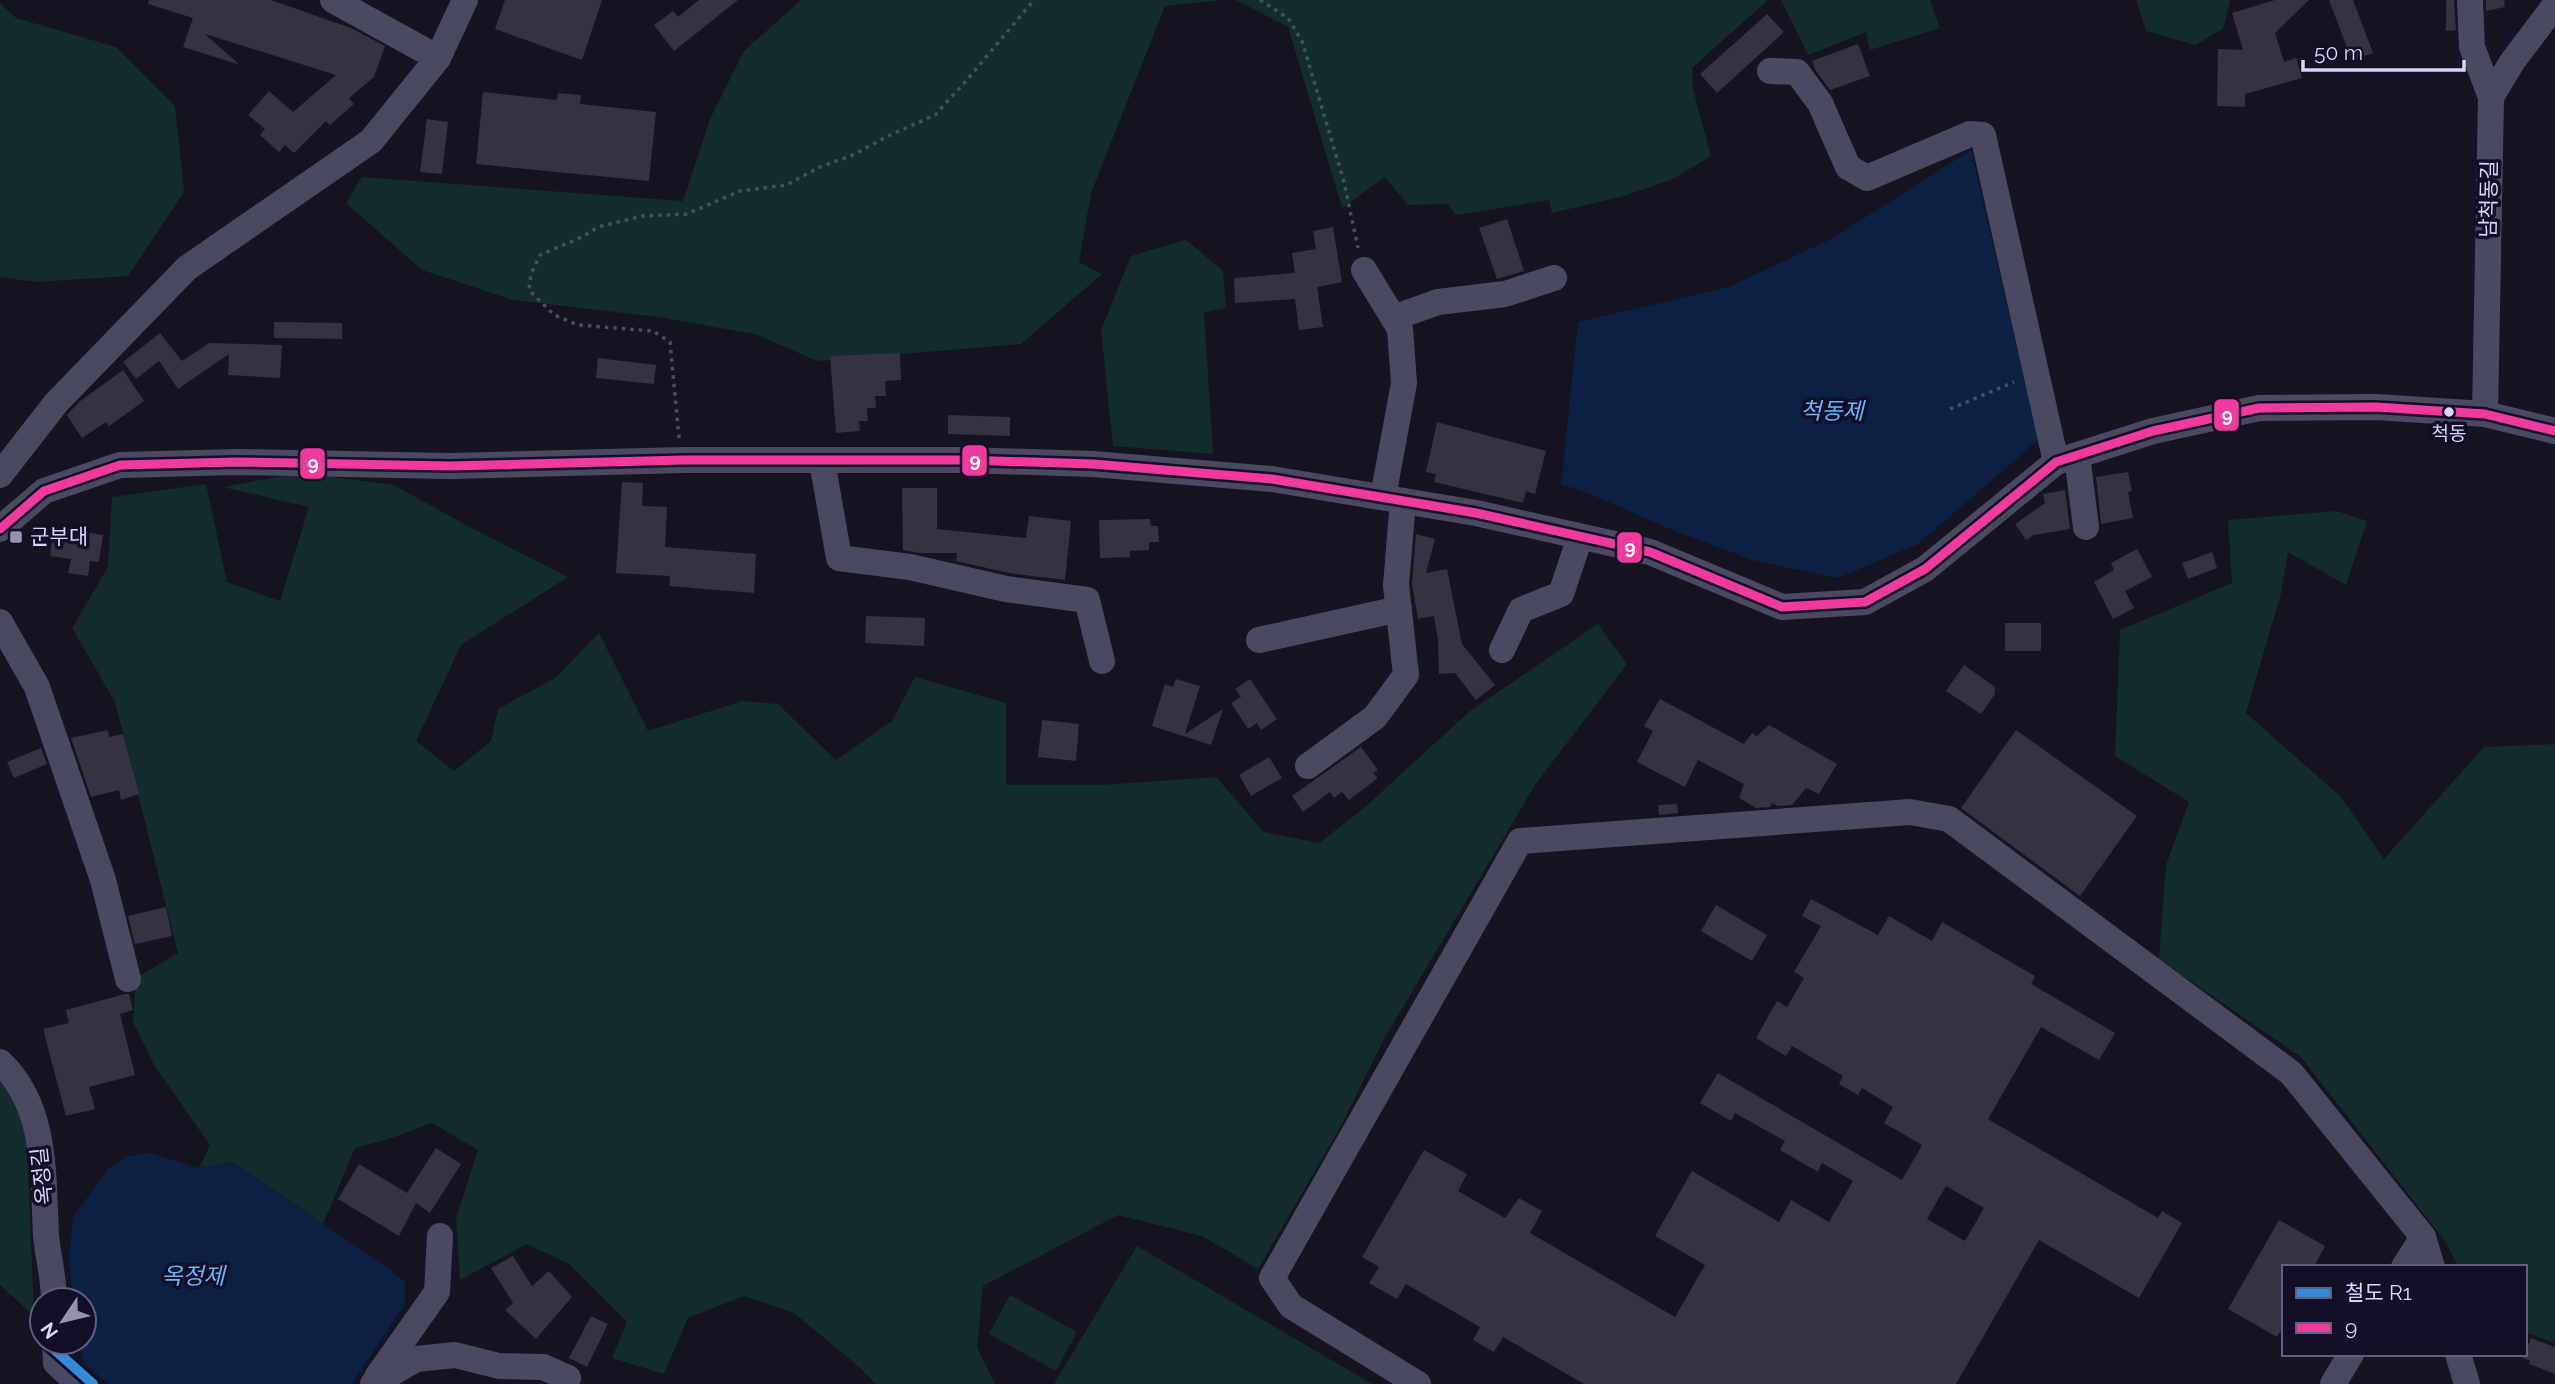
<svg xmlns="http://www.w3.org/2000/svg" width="2555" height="1384" font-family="Raleway,'Noto Sans KR',sans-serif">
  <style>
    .green { fill: #132c2d }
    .water { fill: #0d2144 }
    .building { fill: #343243; fill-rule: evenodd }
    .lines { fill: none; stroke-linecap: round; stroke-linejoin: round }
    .path { stroke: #44505f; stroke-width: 3.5; stroke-dasharray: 3.5 5; stroke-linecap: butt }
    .minor { stroke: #4a4962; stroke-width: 26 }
    .bus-1-casing { stroke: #130f26; stroke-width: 14 }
    .bus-1 { stroke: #f13a9d; stroke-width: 9 }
    .rail-1-casing { stroke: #130f26; stroke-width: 16 }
    .rail-1 { stroke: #338bd7; stroke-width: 10 }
    .bus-dot { fill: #d9d4ff; stroke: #130f26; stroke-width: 2.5 }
    .poi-dot { fill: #9591b1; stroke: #130f26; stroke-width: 2.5 }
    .labels { text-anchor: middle; stroke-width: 7; stroke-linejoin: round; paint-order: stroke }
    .bus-label { font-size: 19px; fill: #d9d4ff; stroke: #130f26 }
    .street-label { font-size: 21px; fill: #d9d4ff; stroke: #130f26 }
    .poi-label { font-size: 21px; fill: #d9d4ff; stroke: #130f26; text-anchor: start }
    .water-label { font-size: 23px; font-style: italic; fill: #62b6ff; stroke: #130f26 }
    .line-badge { stroke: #130f26; stroke-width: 2.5 }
    .badge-label { font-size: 19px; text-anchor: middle; font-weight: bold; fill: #fff }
  </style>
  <rect width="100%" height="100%" fill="#161421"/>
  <g class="green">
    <path d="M801,0H1223L1165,6L1091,193L1079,262L1102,274L1021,344L817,361L755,334L658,317L513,300L422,270L346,203L362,177L683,201L710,119L744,51Z"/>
    <path d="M1236,0H1768L1692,68L1693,89L1711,156L1673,179L1624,196L1552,213L1549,200L1456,215L1447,204L1408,205L1385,177L1342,208L1288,27Z"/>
    <path d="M1781,0H1930L1940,28L1870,50L1866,32L1808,55Z"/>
    <path d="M2136,0H2230L2223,29L2195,45L2146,31Z"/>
    <path d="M0,3L16,18L116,47L175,106L184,192L128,276L36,282L0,277Z"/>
    <path d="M1186,240L1223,271L1226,308L1204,312L1213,454L1113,446L1101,330L1131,256Z"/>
    <path d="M300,473L394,485L464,524L568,577L461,645L416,741L454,771L491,741L498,709L555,678L599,633L648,731L742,701L778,704L836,760L892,721L915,677L1006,703V785H1102L1216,777L1264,832L1319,843L1364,808L1470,711L1598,624L1627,664L1535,785L1384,1039L1341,1126L1258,1269L1202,1236L1118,1215L983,1286L977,1347L995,1384H876L857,1365L794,1313L744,1296L688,1318L664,1374L612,1358L627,1322L569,1264L527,1244L460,1280L456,1218L478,1150L432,1123L386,1140L355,1148L323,1224L232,1162L199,1168L210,1145L154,1065L133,1022L136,978L178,953L115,702L72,628L108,567L112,497L206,484L227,582L280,601L309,507L222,487Z"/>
    <path d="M2337,511L2367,521L2346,585L2288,552L2281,593L2246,713L2341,797L2384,859L2484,747L2555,744V1343L2525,1332V1267H2459L2444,1240L2301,1057L2159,959L2166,865L2189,802L2115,756L2120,630L2232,583L2228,520Z"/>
    <path d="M0,1082L8,1087L27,1137L34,1316L0,1285Z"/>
    <path d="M1137,1246L1372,1384H1054Z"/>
    <path d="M1010,1295L1077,1332L1056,1371L989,1334Z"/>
  </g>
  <g class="water">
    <path d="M1971,150L2038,440L1918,544L1838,578L1755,561L1670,529L1588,493L1561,484L1578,322L1729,287L1833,238Z"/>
    <path d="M151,1153L199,1168L231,1162L385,1266L405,1282V1304L352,1384H108L83,1362L79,1342H84V1300H73L69,1259L73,1217L108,1169L128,1156Z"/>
  </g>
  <g class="building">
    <path d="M149,0H271L351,28L385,46L374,77L349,98L354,104L330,125L326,121L294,153L285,145L279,152L260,135L265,129L248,115L269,91L293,112L336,75L205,34L240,65L183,47L193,18L148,4Z"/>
    <path d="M505,0H602L582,60L495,29Z"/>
    <path d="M699,0H738L674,51L654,25L673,11L678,17Z"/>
    <path d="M2275,0H2309L2275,33L2284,62L2296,58L2302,78L2245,94V107L2217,106L2218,49L2243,50L2232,13Z"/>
    <path d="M2329,0H2353L2373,53L2352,61Z"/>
    <path d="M2446,0H2454L2456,30L2446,31Z"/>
    <path d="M2486,0H2504L2505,7L2486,11Z"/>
    <path d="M1767,14L1784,32L1717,93L1700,74Z"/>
    <path d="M1858,44L1870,76L1830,90L1816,71L1812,61Z"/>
    <path d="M483,92L557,100L558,93L581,95L580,104L656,112L649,181L476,164Z"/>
    <path d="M427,119L448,122L442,174L420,172Z"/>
    <path d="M1507,219L1524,271L1497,279L1479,228Z"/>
    <path d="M1333,227L1342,282L1317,287L1323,327L1299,330L1295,299L1235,303L1234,278L1295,273L1292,253L1316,249L1313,231Z"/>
    <path d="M274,322L342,323V339L274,338Z"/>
    <path d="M160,333L182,361L209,343L282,345L280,378L228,375L229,354L178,389L159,361L136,379L123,362Z"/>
    <path d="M900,353L901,380L885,381L886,396H875L876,408H867L868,421H859L860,431L836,433L830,356Z"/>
    <path d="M598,358L656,365L654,384L596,378Z"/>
    <path d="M123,370L144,401L109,426L106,422L82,438L67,415L79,402Z"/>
    <path d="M948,415L1010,417V436L948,434Z"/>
    <path d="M1437,422L1546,451L1535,494L1526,491L1523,503L1434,482L1436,474L1426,472Z"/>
    <path d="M2128,472L2132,491L2128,492L2133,518L2101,524L2096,477Z"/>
    <path d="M622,482L643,483L642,506L667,507L665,547L756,554L754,593L669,586L670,576L616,573Z"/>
    <path d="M902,488H937V529L1026,538L1029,516L1071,521L1065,580L1009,573L956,561L957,553H920L903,550Z"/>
    <path d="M2065,490L2070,529L2034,535L2026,540L2015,524L2045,503L2043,494Z"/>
    <path d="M1150,519L1151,526H1158L1159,542H1149V550L1130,551V557L1100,558L1099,520Z"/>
    <path d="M54,527L103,535L99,562L90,561L88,576L68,573L71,559L50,556Z"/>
    <path d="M1416,534L1435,539L1426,573L1447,569L1462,644L1495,685L1476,700L1455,673L1439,674L1438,640L1434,616L1418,619L1412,584Z"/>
    <path d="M2137,549L2152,577L2125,591L2134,608L2113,619L2094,582L2114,570L2111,563Z"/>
    <path d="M2212,552L2217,568L2188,579L2182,563Z"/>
    <path d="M866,616L925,618L924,646L865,643Z"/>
    <rect x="2005" y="623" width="36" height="28"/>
    <path d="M1964,665L1995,687V694L1981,714L1946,691Z"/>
    <path d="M1176,679L1200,686L1185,734L1223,709L1211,745L1152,726L1165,684L1173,687Z"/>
    <path d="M1250,679L1277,719L1261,730L1257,723L1248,729L1231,703L1241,697L1235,689Z"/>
    <path d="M1660,699L1744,744L1752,733L1757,736L1769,725L1837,764L1819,794L1806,788L1792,805L1778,806L1772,803L1770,807L1756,808L1739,798L1744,784L1698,760L1685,787L1637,762L1653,731L1644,726Z"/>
    <path d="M1042,720L1079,724L1076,761L1038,757Z"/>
    <path d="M108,730L109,737L123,734L139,794L121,800L119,790L91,797L71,738Z"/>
    <path d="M2016,730L2137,816L2080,896L1961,808Z"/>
    <path d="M1361,747L1378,770L1373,773L1378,778L1349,800L1342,792L1334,798L1330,792L1303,812L1292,796Z"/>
    <path d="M41,748L47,764L14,778L7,762Z"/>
    <path d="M1269,757L1282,778L1251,796L1239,775Z"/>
    <path d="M1677,804L1678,813L1659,815L1658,805Z"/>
    <path d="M1811,899L1878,935L1889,916L1932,941L1942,922L2035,976L2031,984L2115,1033L2099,1060L2041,1027L1988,1119L2158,1218L2162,1211L2182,1223L2139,1298L2039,1240L1956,1384H1584L1503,1337L1494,1352L1473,1340L1480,1327L1406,1284L1397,1299L1369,1283L1379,1267L1362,1257L1424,1150L1467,1174L1458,1191L1505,1218L1519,1198L1542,1211L1530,1233L1675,1317L1705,1265L1655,1236L1692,1171L1779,1222L1791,1200L1829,1222L1853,1181L1822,1163L1818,1172L1780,1150L1785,1141L1735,1113L1731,1121L1700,1103L1718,1073L1902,1180L1922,1145L1884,1123L1893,1107L1862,1088L1858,1095L1839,1084L1843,1076L1792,1046L1786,1056L1756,1038L1777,1001L1787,1007L1804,978L1794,972L1821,926L1802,916ZM1946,1186L1984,1208L1965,1241L1927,1219Z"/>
    <path d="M1716,905L1767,935L1752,961L1701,931Z"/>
    <path d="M166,907L172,936L135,944L128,916Z"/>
    <path d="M125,994H129L133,1010L120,1014L135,1075L89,1087L95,1109L66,1116L43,1029L69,1023L66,1010Z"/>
    <path d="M436,1148L461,1164L430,1213L416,1203L399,1236L338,1199L359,1164L407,1193Z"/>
    <path d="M2279,1220L2325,1246L2314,1267H2284V1325L2277,1337L2228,1309Z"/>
    <path d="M513,1256L532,1286L549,1271L572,1297L536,1339L505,1310L513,1303L491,1268Z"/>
    <path d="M591,1316L608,1324L587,1367L569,1358Z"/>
    <path d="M2531,1338L2555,1347V1374L2529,1364L2530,1361L2523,1358Z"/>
  </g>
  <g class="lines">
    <g class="path">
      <path d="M1260,0L1288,18L1302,41L1344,182L1358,248"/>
      <path d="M1950,409L2014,382"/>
      <path d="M679,438L670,342L653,331L578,325L554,315L529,290L531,274L540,255L582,237L598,227L642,216L687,214L740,191L786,185L820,167L853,155L888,136L935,115L966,81L1034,0"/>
    </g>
    <g class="minor">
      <path d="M333,0L438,58"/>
      <path d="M2470,0L2472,47L2491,97"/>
      <path d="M1770,71L1797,72L1820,103L1848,167L1867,178L1970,134L1983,135L2056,462"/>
      <path d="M1364,270L1400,329L1404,383L1383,497"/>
      <path d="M1393,318L1438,302L1505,294L1554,278"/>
      <path d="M2485,414L2491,97L2512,62L2555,5"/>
      <path d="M2077,456L2086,527"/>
      <path d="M822,461L839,558L910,567L1006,589L1087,600L1102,661"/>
      <path d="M0,475L56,403L187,268L371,141L438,58L465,0"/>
      <path d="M0,529L44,491L120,465L236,462L450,466L684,460H965L1093,464L1272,479L1476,513L1650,552L1782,607L1865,602L1925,569L2056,462L2153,431L2259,408L2376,407L2485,414L2555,431"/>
      <path d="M0,622L37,687L103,880L128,979"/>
      <path d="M1259,640L1399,609"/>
      <path d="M1502,650L1521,610L1561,594L1580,537"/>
      <path d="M1308,766L1375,717L1406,675L1396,585L1403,501"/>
      <path d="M0,1062C47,1106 43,1176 46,1235C48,1257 54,1278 54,1300"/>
      <path d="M2404,1267L2423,1237"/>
      <path d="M55,1342L56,1363L79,1384"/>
      <path d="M2458,1354L2467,1384"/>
      <path d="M377,1377L437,1292L440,1236"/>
      <path d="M373,1384L416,1359L455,1355L499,1366L543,1367L568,1378"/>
      <path d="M1418,1384L1291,1306L1272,1278L1520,841L1910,812L1949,819L2291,1073L2423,1237L2432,1267"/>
      <path d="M2333,1384L2351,1354"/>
    </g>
    <defs>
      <path id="bus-1" d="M0,529L44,491L120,465L236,462L450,466L684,460H965L1093,464L1272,479L1476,513L1650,552L1782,607L1865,602L1925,569L2056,462L2153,431L2259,408L2376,407L2485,414L2555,431"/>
    </defs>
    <use href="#bus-1" class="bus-1-casing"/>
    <use href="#bus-1" class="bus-1"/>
    <defs>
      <path id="rail-1" d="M46,1342L93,1384"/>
    </defs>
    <use href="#rail-1" class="rail-1-casing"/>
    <use href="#rail-1" class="rail-1"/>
  </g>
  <circle class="bus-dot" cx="2449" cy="412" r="6"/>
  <rect class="poi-dot" x="9" y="530" width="14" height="14" rx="3.5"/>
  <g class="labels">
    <g class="bus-label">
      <text x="2449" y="440">척동</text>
    </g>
    <g class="street-label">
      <text transform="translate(2489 199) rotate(-89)" y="7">남척동길</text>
      <text transform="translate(42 1176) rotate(-96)" y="7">옥정길</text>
    </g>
    <g class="poi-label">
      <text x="30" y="544">군부대</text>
    </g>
    <g class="water-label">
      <text x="1832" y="419">척동제</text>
      <text x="193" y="1284">옥정제</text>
    </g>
  </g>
  <g class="line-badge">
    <rect x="2213" y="398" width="27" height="34" rx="7" fill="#f13a9d"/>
    <rect x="961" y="444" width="27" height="33" rx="7" fill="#f13a9d"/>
    <rect x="299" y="447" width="27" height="33" rx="7" fill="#f13a9d"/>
    <rect x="1616" y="531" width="27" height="33" rx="7" fill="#f13a9d"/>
  </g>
  <g class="badge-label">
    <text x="2227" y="422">9</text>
    <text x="975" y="467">9</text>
    <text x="313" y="470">9</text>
    <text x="1630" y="554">9</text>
  </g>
  <rect x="2282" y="1265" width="245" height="91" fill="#130f26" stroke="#625e7d" stroke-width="2"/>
  <rect x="2296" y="1288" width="35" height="10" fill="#338bd7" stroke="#625e7d" stroke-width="2"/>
  <text x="2345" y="1300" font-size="21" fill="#d9d4ff">철도 R1</text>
  <rect x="2296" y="1323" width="35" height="10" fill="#f13a9d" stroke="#625e7d" stroke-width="2"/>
  <text x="2345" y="1335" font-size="21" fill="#d9d4ff">9</text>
  <g transform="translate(63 1321) rotate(235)"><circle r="33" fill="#130f26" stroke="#625e7d" stroke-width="2"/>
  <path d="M0-5L12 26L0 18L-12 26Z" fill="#9591b1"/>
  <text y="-10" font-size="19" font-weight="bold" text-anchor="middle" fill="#d9d4ff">N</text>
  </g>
  <path d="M2303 60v10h161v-10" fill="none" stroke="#d9d4ff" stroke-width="3.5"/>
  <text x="2314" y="60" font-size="21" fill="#d9d4ff" stroke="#130f26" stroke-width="5" paint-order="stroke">50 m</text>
</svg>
